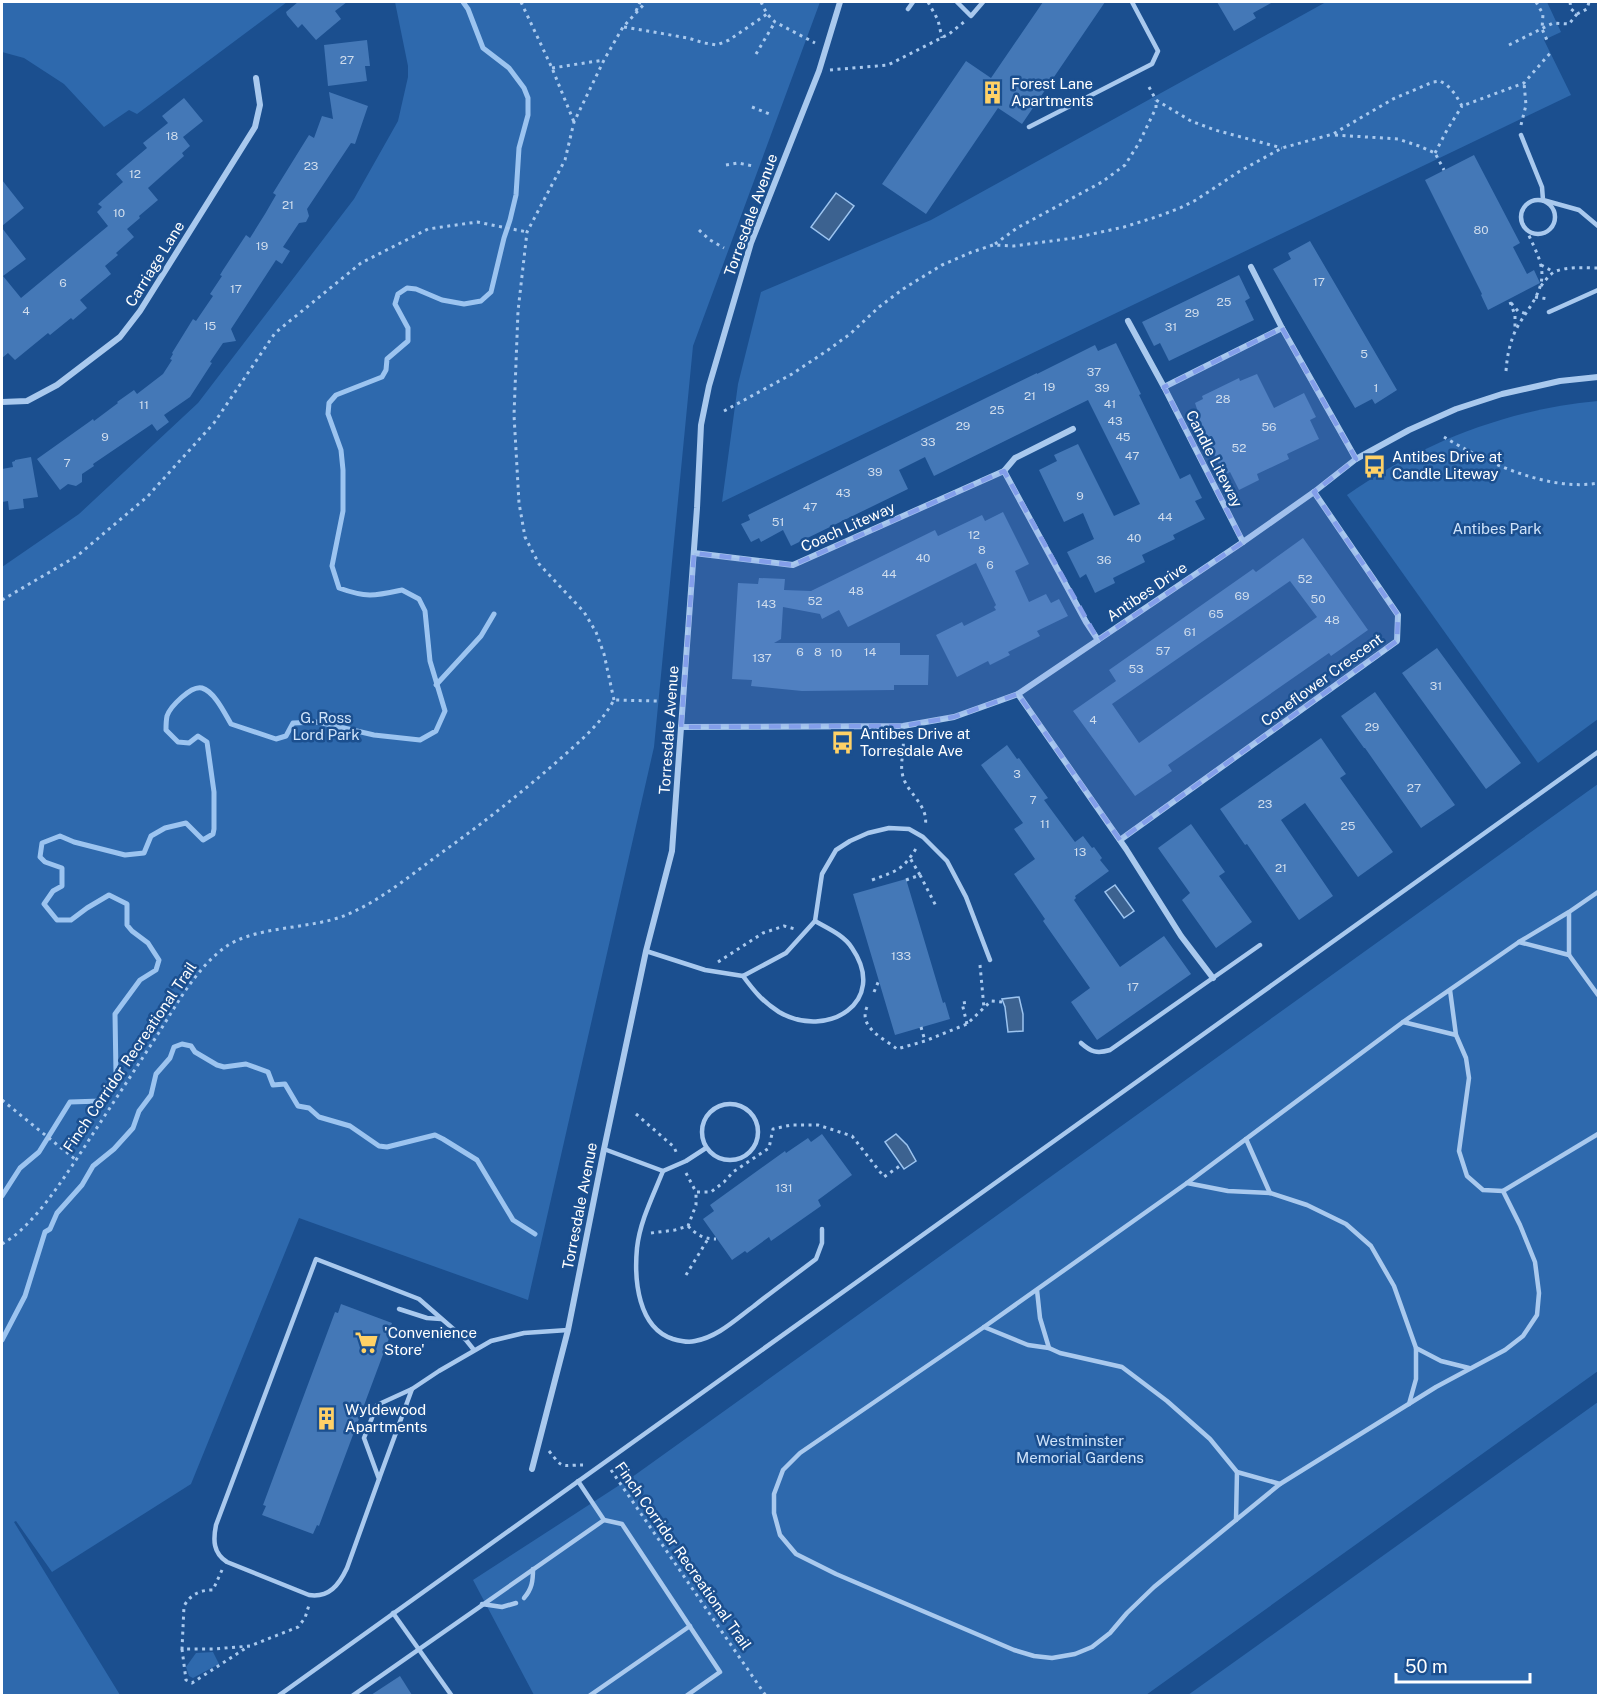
<svg xmlns="http://www.w3.org/2000/svg" width="1600" height="1697" font-family="'Public Sans',sans-serif">
  <style>
    .green { fill: #2e69ad }
    .water { fill: #3c6290; stroke: #9cc4f0; stroke-width: 1.5 }
    .lines { fill: none; stroke-linecap: round; stroke-linejoin: round }
    .stream { stroke: #9cc4f0; stroke-width: 5 }
    .building { fill: #4478b7; fill-rule: evenodd }
    .path { stroke: #a9c9ee; stroke-width: 3; stroke-dasharray: 3 4.5; stroke-linecap: butt }
    .lane { stroke: #a9c9ee; stroke-width: 4.5 }
    .street { stroke: #a9c9ee; stroke-width: 6 }
    .marked { fill: #839eea; fill-opacity: 0.2; stroke: #839eea; stroke-width: 4.5; stroke-dasharray: 12 8; stroke-linejoin: round }
    .labels { text-anchor: middle; stroke-width: 5; stroke-linejoin: round; paint-order: stroke }
    .number-label { font-size: 12px; fill: #d0dded }
    .poi-label { font-size: 15px; fill: #fff; stroke: #1b4f8f; text-anchor: start }
    .street-label { font-size: 15px; fill: #fff; stroke: #1b4f8f }
    .park-label { font-size: 15px; fill: #cfe3fa; stroke: #1b4f8f }
  </style>
  <rect width="100%" height="100%" fill="#1b4f8f"/>
  <g class="green">
    <path d="M2,2H287L137,114L129,110L104,127L64,84L24,58L2,52Z"/>
    <path d="M395,2H820L693,346L654,747L528,1300L299,1218L191,1484L52,1572L16,1521L14,1522L120,1695H2V567L79,514L198,403L354,199L398,121L408,77V66Z"/>
    <path d="M1326,2H1547L1561,32L1544,40L1571,95L722,502L738,384L761,292L931,220Z"/>
    <path d="M1598,401V719L1538,763L1347,495C1421,443 1508,409 1598,401Z"/>
    <path d="M1598,784V1371L1146,1695H534L473,1580L635,1475Z"/>
    <path d="M1598,1402V1695H1188Z"/>
    <path d="M213,1652L219,1664L193,1678L189,1676L186,1667L196,1653Z"/>
  </g>
  <g class="water">
    <path d="M836,193L854,206L829,240L811,227Z"/>
    <path d="M1115,885L1134,911L1124,918L1105,892Z"/>
    <path d="M1019,997L1023,1014V1031L1008,1032L1005,1007L1002,999Z"/>
    <path d="M896,1134L907,1145L916,1161L904,1169L885,1142Z"/>
  </g>
  <g class="lines">
    <g class="stream">
      <path d="M436,685L481,636L494,614"/>
      <path d="M2,1196L20,1168L39,1152L70,1102L101,1101L116,1074L115,1014L140,980L156,970L159,960L148,943L132,931L127,925V904L109,895L87,908L71,920H57L44,904L53,891L62,886V868L45,862L40,857L42,843L60,836L74,842L125,855L144,853L151,836L165,828L186,823L203,840L213,834L214,829V792L207,742L198,736L189,743L178,742L166,730C166,726 166,721 167,716C170,707 191,685 202,688C215,692 225,714 231,724L276,739L286,736L293,723L318,722L374,735L420,740L436,731L445,711L430,661L425,611L419,599L402,590C374,596 367,598 339,588L332,566L343,511V470L341,450L328,414L329,403L336,395L382,377L386,370L387,359L408,341V328L395,304L398,294L407,288L416,289L442,300L464,304L481,301L491,292L504,238L510,220L516,195L519,148L528,115V98L524,88L509,68L483,48L468,9L463,2"/>
      <path d="M2,1340L25,1296L45,1232L50,1229L57,1213L82,1185L93,1166L114,1149L133,1128L139,1111L151,1095L156,1074L170,1058L174,1047L182,1044L191,1046L195,1052L217,1065L224,1067L246,1064L268,1072L273,1085L285,1084L298,1106L309,1108L319,1117L350,1126L379,1146L387,1147L435,1135L443,1139L477,1160L513,1220L535,1234"/>
    </g>
  </g>
  <g class="building">
    <path d="M298,2H347L335,11L341,19L316,40L302,24L298,28L287,15L286,12Z"/>
    <path d="M1043,2H1105L1022,124L998,108L926,214L882,184L966,61L991,78Z"/>
    <path d="M1217,2H1273L1253,13L1256,18L1234,31Z"/>
    <path d="M367,40L370,66H365L367,81L328,86L324,45Z"/>
    <path d="M329,92L368,106L355,144L351,143L307,209L309,216L306,222L299,223L283,247L290,251L282,264L276,260L231,329L236,341L223,343L210,362L212,363L190,397L164,415L169,422L157,431L152,424L93,464L94,466L82,474V482L76,486L68,484L60,490L37,459L89,422L93,419L94,421L118,403L117,402L134,390L137,394L163,374L172,360L170,359L173,354L172,353L193,319L196,321L213,296L210,294L222,276L220,275L223,270L246,235L250,238L265,214L276,195L273,193L309,135L314,138L322,116L333,119Z"/>
    <path d="M184,98L203,121L183,137L190,146L182,153L184,156L148,188L158,200L139,216L140,218L127,229L134,237L116,253L118,255L105,266L111,274L80,300L87,308L73,320L71,318L50,335L48,333L15,360L8,353L2,358V228L26,259L3,276L21,298L108,226L97,212L102,207L98,204L123,182L116,174L147,148L143,143L168,123L162,116Z"/>
    <path d="M1474,155L1520,243L1513,247L1527,274L1534,270L1540,283L1488,310L1481,295L1482,294L1425,180Z"/>
    <path d="M2,180L24,208L2,226Z"/>
    <path d="M1310,241L1397,390L1375,404L1372,399L1355,408L1273,269L1291,259L1288,253Z"/>
    <path d="M1239,275L1250,298L1245,301L1254,320L1169,361L1160,343L1154,346L1142,322Z"/>
    <path d="M1116,343L1141,394L1139,395L1180,479L1190,474L1202,498L1195,501L1205,519L1173,535L1175,539L1142,555L1145,562L1113,578L1115,583L1095,593L1086,574L1080,578L1067,552L1094,539L1083,513L1064,522L1039,470L1057,461L1054,455L1078,444L1114,516L1140,504L1088,400L934,476L925,457L899,470L908,489L791,546L783,530L761,542L759,538L751,542L741,524L750,520L748,515L764,507L1037,373V374L1095,345L1098,351Z"/>
    <path d="M1257,374L1274,408L1304,393L1316,417L1310,420L1319,439L1287,454L1289,459L1257,474L1259,480L1239,490L1230,472L1224,475L1202,429L1198,431L1189,413L1197,409L1195,403L1203,399L1202,396L1239,378L1240,381Z"/>
    <path d="M31,457L38,497L23,499L24,508L9,510L8,501L2,502V469L13,467L12,462L15,461V460Z"/>
    <path d="M1003,512L1029,564L1015,571L1029,602L1046,594L1051,603L1059,599L1068,616L1037,631L1040,636L1008,652L1010,655L990,665L988,661L957,677L936,635L962,622L964,626L996,610L994,607L996,605L976,563L848,627L839,610L822,619L820,614L783,607L781,639L774,643H900V655H929L928,685H894V690L802,691L751,686L752,680L732,679L738,583L758,584L759,578L785,579L784,590L811,591L935,530L938,536L982,515L985,521Z"/>
    <path d="M1303,538L1368,630L1331,656L1329,653L1168,765L1172,771L1135,796L1073,711L1116,681L1109,670L1253,569L1256,572ZM1290,581L1317,617L1139,743L1112,704Z"/>
    <path d="M1437,648L1521,763L1486,789L1402,673Z"/>
    <path d="M1375,692L1455,805L1421,828L1365,748H1364L1341,716Z"/>
    <path d="M1321,738L1346,774L1340,778L1393,852L1358,877L1305,803L1281,820L1333,896L1299,920L1247,844L1245,845L1220,809Z"/>
    <path d="M1007,745L1017,759L1019,758L1048,798L1044,800L1075,842L1083,836L1092,848L1094,847L1102,858L1100,860L1109,871L1075,896L1076,898L1074,900L1120,967L1164,936L1191,974L1097,1040L1071,1002L1090,988L1043,921L1045,919L1014,874L1035,859L1014,829L1023,823L981,765Z"/>
    <path d="M1191,824L1225,872L1219,876L1252,922L1216,948L1182,900L1190,893L1158,848Z"/>
    <path d="M906,879L943,1003L945,1002L950,1019L895,1035L853,894Z"/>
    <path d="M822,1134L852,1175L818,1200L821,1206L771,1241L769,1237L747,1253L745,1251L732,1260L703,1219L714,1211L710,1205L785,1151L786,1153L808,1138L811,1142Z"/>
    <path d="M341,1304L392,1323L389,1332L391,1333L319,1526L317,1525L313,1534L262,1515L266,1506L263,1505L335,1312L338,1313Z"/>
    <path d="M400,1676L412,1695H371Z"/>
  </g>
  <g class="lines">
    <g class="path">
      <path d="M521,2L552,68L574,122"/>
      <path d="M761,2L767,14L775,22L815,43"/>
      <path d="M928,2L938,20L942,38"/>
      <path d="M1536,2L1543,14L1542,29L1547,40"/>
      <path d="M636,11L640,2"/>
      <path d="M1577,14L1587,9L1589,2"/>
      <path d="M624,27L688,38L704,43L717,45L729,40L767,14"/>
      <path d="M1509,45L1553,23L1569,24L1577,14L1571,9L1570,2"/>
      <path d="M756,54L775,22"/>
      <path d="M552,68L604,60"/>
      <path d="M830,70L888,65L949,34L964,22"/>
      <path d="M1149,87L1156,100L1191,121L1215,130L1282,148"/>
      <path d="M752,107L772,115"/>
      <path d="M1521,125L1526,105L1524,83"/>
      <path d="M1335,135L1398,139L1419,146L1435,153L1444,170"/>
      <path d="M1435,153L1447,130L1462,106"/>
      <path d="M726,165L738,163L753,166"/>
      <path d="M699,230L710,240L724,248"/>
      <path d="M995,244L1017,228L1102,182L1125,165L1139,143L1156,108V100"/>
      <path d="M1541,265L1554,272"/>
      <path d="M1541,286C1545,281 1549,275 1554,272C1567,266 1585,268 1598,268"/>
      <path d="M1535,297L1548,299"/>
      <path d="M1510,302L1515,315V329"/>
      <path d="M1511,303L1518,311L1527,314"/>
      <path d="M1506,371C1507,358 1509,346 1514,334C1523,312 1547,293 1541,266C1539,255 1531,241 1527,231"/>
      <path d="M724,411L792,374L828,350L850,334L879,307L903,289L942,265L972,252L993,245L1014,246L1074,238L1124,227L1156,217L1180,208L1196,200L1240,171L1282,148L1333,134L1393,99L1433,82L1440,81L1447,85L1455,94L1462,106L1524,83L1552,51"/>
      <path d="M1444,437C1485,462 1549,492 1598,483"/>
      <path d="M2,600L77,556L147,497L214,423L275,333L361,263L428,229L477,222L527,232"/>
      <path d="M614,700L604,654L596,632L584,612L539,564L525,537L519,503L514,415L518,311L527,232L565,160L574,122L604,60L623,27L646,2"/>
      <path d="M903,736C905,755 897,767 906,784C914,798 929,809 925,827"/>
      <path d="M920,875L937,908"/>
      <path d="M872,880C897,871 903,870 917,847"/>
      <path d="M906,880L920,875L910,858"/>
      <path d="M718,962L763,933L784,926L795,929"/>
      <path d="M980,965L984,1008"/>
      <path d="M874,992L879,980"/>
      <path d="M867,1007C858,1027 883,1038 897,1049L925,1041L967,1024L991,1001L1002,1002"/>
      <path d="M967,1024L962,1003L969,1002"/>
      <path d="M921,1027L925,1041"/>
      <path d="M2,1100L76,1160"/>
      <path d="M636,1114L674,1147L677,1154"/>
      <path d="M686,1173L696,1192H711L724,1182L733,1172L769,1148L773,1129L791,1125H818L852,1136L884,1177L901,1165"/>
      <path d="M688,1226C697,1235 703,1239 716,1239"/>
      <path d="M651,1233L675,1230L688,1226L696,1205V1192"/>
      <path d="M2,1244C31,1228 57,1188 76,1160C103,1118 131,1076 158,1034C177,1004 195,970 224,948C255,925 310,930 346,915C380,901 411,875 441,853C482,824 521,793 559,760C580,741 600,725 614,700L658,701"/>
      <path d="M686,1275L708,1239"/>
      <path d="M549,1451C564,1470 560,1465 583,1465"/>
      <path d="M611,1470L766,1696"/>
      <path d="M222,1570L213,1590C200,1590 191,1594 184,1606L182,1649H214L250,1646L298,1627L305,1618L309,1605"/>
      <path d="M182,1649L186,1680L192,1683L249,1646"/>
    </g>
    <g class="lane">
      <path d="M957,2L971,16L983,2"/>
      <path d="M908,9L913,2"/>
      <path d="M1029,127L1152,64L1158,51L1132,2"/>
      <path d="M1521,135L1542,187L1543,200L1579,210L1598,226"/>
      <circle cx="1538" cy="217" r="17"/>
      <path d="M1549,312L1598,290"/>
      <path d="M1519,942L1569,955L1598,995"/>
      <path d="M646,951L705,970L743,976L786,953L815,921L822,874L836,850L850,841L868,833L889,828L909,829L923,837L947,861L966,897L990,960"/>
      <path d="M1569,955V913"/>
      <path d="M743,976C754,991 763,1002 779,1012C827,1040 889,1002 852,948C844,935 827,928 815,921"/>
      <path d="M1450,990L1456,1035L1466,1058L1469,1078L1459,1151L1467,1176L1483,1190L1503,1191L1520,1225L1535,1262L1539,1293L1537,1315L1523,1336L1505,1350L1436,1387L1280,1484L1154,1587L1127,1613L1110,1633L1092,1647L1075,1654L1052,1658L1034,1656L1014,1650L836,1574L796,1554L780,1535L774,1513V1494L783,1470L800,1453L984,1327L1187,1183L1403,1022L1519,942L1569,912L1598,892"/>
      <path d="M1403,1022L1456,1035"/>
      <path d="M1081,1043C1091,1052 1097,1054 1110,1050L1260,945"/>
      <circle cx="730" cy="1132" r="28"/>
      <path d="M1246,1139L1270,1193"/>
      <path d="M604,1149L663,1171L686,1161L706,1148"/>
      <path d="M663,1171C653,1196 640,1221 637,1248C634,1280 638,1328 673,1339C680,1341 688,1343 695,1341C718,1337 736,1319 754,1306C774,1290 795,1275 816,1259L822,1243V1229"/>
      <path d="M1187,1183L1228,1191L1270,1193L1307,1205L1346,1224L1371,1246L1394,1286L1416,1348V1379L1409,1404"/>
      <path d="M1503,1191L1598,1134"/>
      <path d="M1037,1290L1040,1318L1049,1348L1060,1353L1122,1367L1167,1401L1210,1439L1237,1472L1280,1484"/>
      <path d="M399,1309L427,1318L441,1319"/>
      <path d="M984,1327L1028,1345L1049,1348"/>
      <path d="M1416,1348L1441,1361L1469,1368"/>
      <path d="M474,1350L466,1340L419,1299L316,1259L216,1525C213,1540 213,1553 227,1562L309,1595C329,1598 339,1585 347,1568L379,1479L364,1438L377,1405L412,1389L439,1371L491,1341L524,1333L568,1330"/>
      <path d="M379,1479L412,1389"/>
      <path d="M578,1481L604,1520L622,1524L720,1672L686,1696"/>
      <path d="M1236,1520L1237,1472"/>
      <path d="M524,1598C532,1589 533,1581 533,1569"/>
      <path d="M482,1604L502,1607L516,1603"/>
      <path d="M393,1613L452,1696"/>
      <path d="M278,1696L1598,752"/>
      <path d="M352,1696L604,1520"/>
      <path d="M589,1696L690,1626"/>
    </g>
    <g class="street">
      <path d="M1251,267L1282,328"/>
      <path d="M1128,321L1164,387"/>
      <path d="M2,402L27,401L57,385L120,337L140,311L255,127L260,105L256,78"/>
      <path d="M1004,471L1015,458L1073,429"/>
      <path d="M1243,542L1164,387L1282,328L1356,459"/>
      <path d="M694,553L793,565L1004,471L1086,622L1098,640"/>
      <path d="M1018,694L1126,849L1181,936L1213,978"/>
      <path d="M681,727L903,726L954,717L1018,694L1243,542L1314,492L1356,459L1409,430L1456,409L1502,394L1560,381L1598,377"/>
      <path d="M1120,840L1397,641L1398,615L1314,492"/>
      <path d="M532,1469L568,1330L604,1149L646,951L672,851L697,508L701,425L709,386L751,243L819,71L840,2"/>
    </g>
  </g>
  <path class="marked" d="M1282,328L1356,459L1314,492L1398,615L1397,641L1120,840L1018,694L954,717L903,726L681,727L694,553L793,565L1004,471L1098,640L1243,542L1164,387Z"/>
  <defs>
    <symbol id="building-bare" viewBox="-9 -9 18 18"><path d="M-4-6H4V6H1V3H-1V6H-4ZM-2.5-4.3h1.7v1.8h-1.7ZM.8-4.3h1.7v1.8H.8ZM-2.5-1h1.7V.8h-1.7ZM.8-1h1.7V.8H.8Z" fill="#ffd166" stroke="#1b4f8f" stroke-width="2.5" paint-order="stroke"/></symbol>
    <symbol id="bus-bare" viewBox="-9 -9 18 18"><path d="M-5-6H5V4H4V6H2V4H-2V6H-4V4H-5ZM-3.5-4V0h7V-4ZM-3.5 1.2v1.5H-2V1.2ZM2 1.2v1.5H3.5V1.2Z" fill="#ffd166" stroke="#1b4f8f" stroke-width="2.5" paint-order="stroke"/></symbol>
    <symbol id="supermarket-bare" viewBox="-9 -9 18 18"><path d="M-6-5.5h2.5l.6 2H6L4.5 2H-2.5L-4.4-4H-6ZM-1.5 3.2a1.3 1.3 0 1 0 .1 0ZM3 3.2a1.3 1.3 0 1 0 .1 0Z" fill="#ffd166" stroke="#1b4f8f" stroke-width="2.5" paint-order="stroke"/></symbol>
  </defs>
  <g fill-rule="evenodd">
    <use href="#building-bare" x="976" y="76" width="33" height="33"/>
    <use href="#bus-bare" x="1358" y="450" width="33" height="33"/>
    <use href="#bus-bare" x="826" y="726" width="33" height="33"/>
    <use href="#supermarket-bare" x="350" y="1326" width="33" height="33"/>
    <use href="#building-bare" x="310" y="1402" width="33" height="33"/>
  </g>
  <g class="labels">
    <g class="number-label">
      <text x="347" y="64">27</text>
      <text x="172" y="140">18</text>
      <text x="311" y="170">23</text>
      <text x="135" y="178">12</text>
      <text x="288" y="209">21</text>
      <text x="119" y="217">10</text>
      <text x="1481" y="234">80</text>
      <text x="262" y="250">19</text>
      <text x="1319" y="286">17</text>
      <text x="63" y="287">6</text>
      <text x="236" y="293">17</text>
      <text x="1224" y="306">25</text>
      <text x="26" y="315">4</text>
      <text x="1192" y="317">29</text>
      <text x="210" y="330">15</text>
      <text x="1171" y="331">31</text>
      <text x="1364" y="358">5</text>
      <text x="1094" y="376">37</text>
      <text x="1049" y="391">19</text>
      <text x="1102" y="392">39</text>
      <text x="1376" y="392">1</text>
      <text x="1030" y="400">21</text>
      <text x="1223" y="403">28</text>
      <text x="1110" y="408">41</text>
      <text x="144" y="409">11</text>
      <text x="997" y="414">25</text>
      <text x="1115" y="425">43</text>
      <text x="963" y="430">29</text>
      <text x="1269" y="431">56</text>
      <text x="105" y="441">9</text>
      <text x="1123" y="441">45</text>
      <text x="928" y="446">33</text>
      <text x="1239" y="452">52</text>
      <text x="1132" y="460">47</text>
      <text x="67" y="467">7</text>
      <text x="875" y="476">39</text>
      <text x="843" y="497">43</text>
      <text x="1080" y="500">9</text>
      <text x="810" y="511">47</text>
      <text x="1165" y="521">44</text>
      <text x="778" y="526">51</text>
      <text x="974" y="539">12</text>
      <text x="1134" y="542">40</text>
      <text x="982" y="554">8</text>
      <text x="923" y="562">40</text>
      <text x="1104" y="564">36</text>
      <text x="990" y="569">6</text>
      <text x="889" y="578">44</text>
      <text x="1305" y="583">52</text>
      <text x="856" y="595">48</text>
      <text x="1242" y="600">69</text>
      <text x="1318" y="603">50</text>
      <text x="815" y="605">52</text>
      <text x="766" y="608">143</text>
      <text x="1216" y="618">65</text>
      <text x="1332" y="624">48</text>
      <text x="1190" y="636">61</text>
      <text x="1163" y="655">57</text>
      <text x="800" y="656">6</text>
      <text x="818" y="656">8</text>
      <text x="870" y="656">14</text>
      <text x="836" y="657">10</text>
      <text x="762" y="662">137</text>
      <text x="1136" y="673">53</text>
      <text x="1436" y="690">31</text>
      <text x="1093" y="724">4</text>
      <text x="1372" y="731">29</text>
      <text x="1017" y="778">3</text>
      <text x="1414" y="792">27</text>
      <text x="1033" y="804">7</text>
      <text x="1265" y="808">23</text>
      <text x="1045" y="828">11</text>
      <text x="1348" y="830">25</text>
      <text x="1080" y="856">13</text>
      <text x="1281" y="872">21</text>
      <text x="901" y="960">133</text>
      <text x="1133" y="991">17</text>
      <text x="784" y="1192">131</text>
    </g>
    <g class="poi-label">
      <text x="1011" y="89">Forest Lane<tspan x="1011" dy="17">Apartments</tspan></text>
      <text x="1392" y="462">Antibes Drive at<tspan x="1392" dy="17">Candle Liteway</tspan></text>
      <text x="860" y="739">Antibes Drive at<tspan x="860" dy="17">Torresdale Ave</tspan></text>
      <text x="384" y="1338">'Convenience<tspan x="384" dy="17">Store'</tspan></text>
      <text x="345" y="1415">Wyldewood<tspan x="345" dy="17">Apartments</tspan></text>
    </g>
    <g class="street-label">
      <text transform="translate(751 215) rotate(-70)" y="5">Torresdale Avenue</text>
      <text transform="translate(155 264) rotate(-58)" y="5">Carriage Lane</text>
      <text transform="translate(1214 459) rotate(63)" y="5">Candle Liteway</text>
      <text transform="translate(848 527) rotate(-24)" y="5">Coach Liteway</text>
      <text transform="translate(1147 592) rotate(-34)" y="5">Antibes Drive</text>
      <text transform="translate(1322 680) rotate(-36)" y="5">Coneflower Crescent</text>
      <text transform="translate(669 730) rotate(-86)" y="5">Torresdale Avenue</text>
      <text transform="translate(130 1057) rotate(-56)" y="5">Finch Corridor Recreational Trail</text>
      <text transform="translate(580 1206) rotate(-79)" y="5">Torresdale Avenue</text>
      <text transform="translate(683 1556) rotate(55)" y="5">Finch Corridor Recreational Trail</text>
    </g>
    <g class="park-label">
      <text x="1497" y="534">Antibes Park</text>
      <text x="326" y="723">G. Ross<tspan x="326" dy="17">Lord Park</tspan></text>
      <text x="1080" y="1446">Westminster<tspan x="1080" dy="17">Memorial Gardens</tspan></text>
    </g>
  </g>
  <rect width="1600" height="1697" fill="none" stroke="#ffffff" stroke-width="6"/>
  <path d="M1396 1673v9h134v-9" fill="none" stroke="#ffffff" stroke-width="3"/>
  <text x="1405" y="1673" font-size="18" fill="#ffffff" stroke="#1b4f8f" stroke-width="4.5" paint-order="stroke">50 m</text>
</svg>
